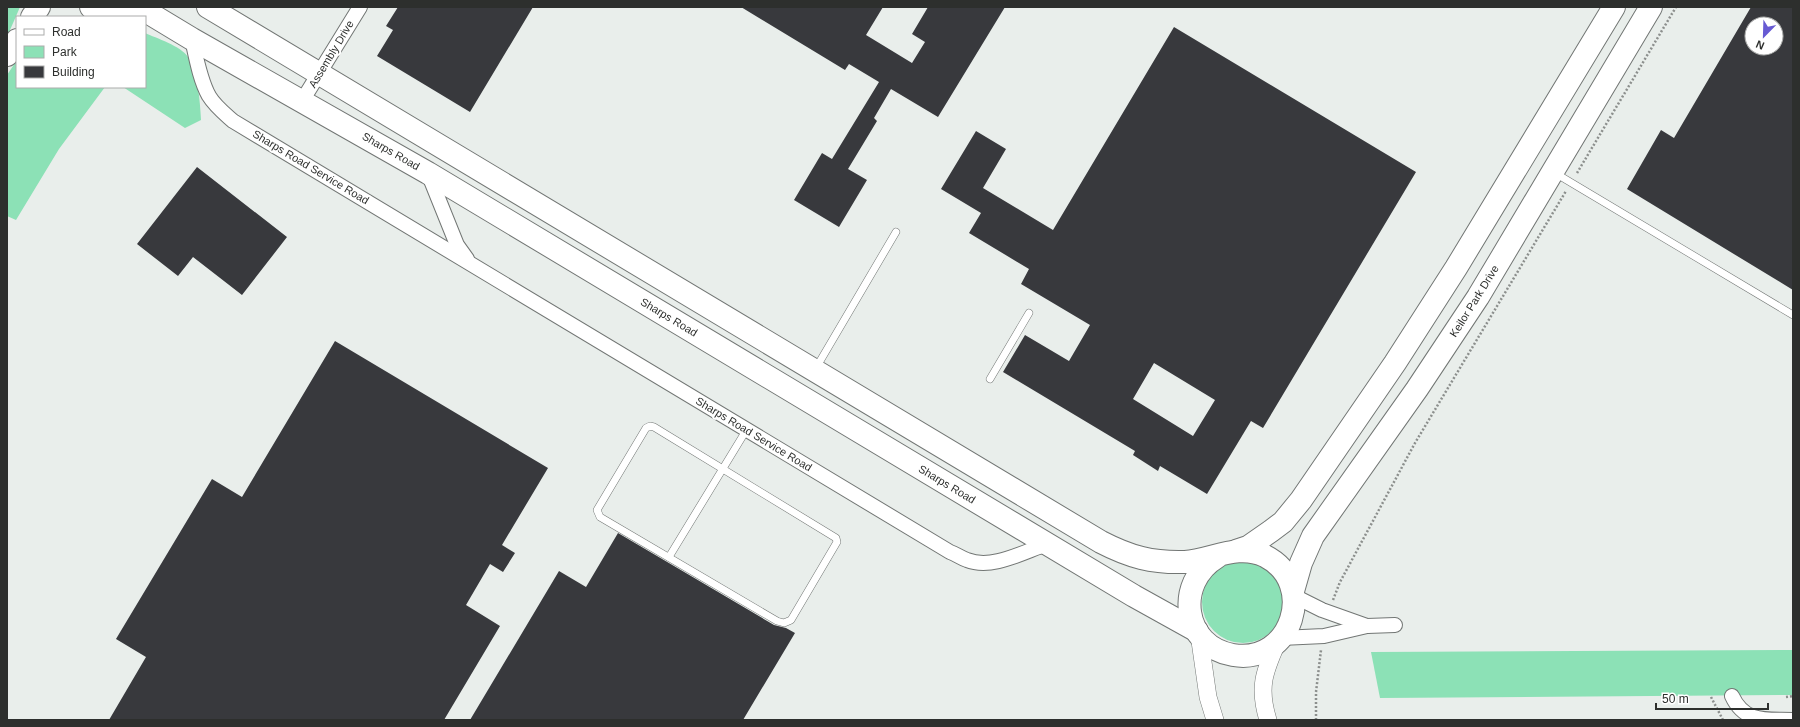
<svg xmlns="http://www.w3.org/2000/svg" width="1800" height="727" font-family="Helvetica,sans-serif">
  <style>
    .green { fill: #8ce1b6 }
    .building { fill: #38393d; fill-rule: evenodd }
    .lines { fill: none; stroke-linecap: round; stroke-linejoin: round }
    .service-casing { stroke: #727674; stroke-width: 8 }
    .minor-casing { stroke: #727674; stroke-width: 16 }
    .tertiary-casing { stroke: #727674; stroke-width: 18 }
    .primary-casing { stroke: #727674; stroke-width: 24 }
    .path { stroke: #8c8f8d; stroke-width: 2.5; stroke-dasharray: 2 2; stroke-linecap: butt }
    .service { stroke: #fff; stroke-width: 7 }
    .minor { stroke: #fff; stroke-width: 14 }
    .tertiary { stroke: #fff; stroke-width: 17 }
    .primary { stroke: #fff; stroke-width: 22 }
    .labels { text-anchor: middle; stroke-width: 4; stroke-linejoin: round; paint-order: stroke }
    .street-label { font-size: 11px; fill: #2d2f2d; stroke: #fff }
  </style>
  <rect width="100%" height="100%" fill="#e9eeeb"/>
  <g class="green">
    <path d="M7,7H20L7,37Z"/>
    <path d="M145,33C156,38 181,46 188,57C198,75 200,100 201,120L185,128L123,87H145Z"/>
    <path d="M17,60V87H105L59,149L16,220L7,216V75Z"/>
    <circle cx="1243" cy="602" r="41"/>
    <path d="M1793,650V695L1380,698L1371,652Z"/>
  </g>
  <g class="building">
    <path d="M398,7H533L470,112L377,56L393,30L386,26Z"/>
    <path d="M741,7H883L866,35L912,63L925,42L912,34L928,7H1005L938,117L891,89L874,118L877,121L848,169L867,180L839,227L794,200L822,153L832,159L879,82L849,64L845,70Z"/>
    <path d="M1751,7H1793V290L1627,189L1661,130L1674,138ZM1752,24H1776V48H1752Z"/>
    <path d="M1174,27L1416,172L1263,428L1251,421L1207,494L1160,466L1158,471L1133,455L1135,451L1003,372L1025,335L1069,361L1090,325L1021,284L1029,269L969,233L981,213L941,189L976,131L1006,149L983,188L1053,230ZM1154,363L1215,400L1193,436L1133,399Z"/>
    <path d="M197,167L287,237L242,295L193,257L178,276L137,244Z"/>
    <path d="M335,341L548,468L502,545L515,553L503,572L490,564L466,605L500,626L444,720H109L146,657L116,639L212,479L242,497Z"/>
    <path d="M618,533L774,625L786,628L795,633L743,720H470L559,571L586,587Z"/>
  </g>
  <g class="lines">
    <defs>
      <g id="service">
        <path d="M1555,173L1793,315"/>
        <path d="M816,368L896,232"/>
        <path d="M990,379L1029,313"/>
        <path d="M650,426L654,427L836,538L837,542L791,620L784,623L777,621L600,517L597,510L646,428Z"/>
        <path d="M669,557L747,429"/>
      </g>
      <g id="minor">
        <path d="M192,39C196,57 200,80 209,96C215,106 224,113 233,121L950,552C956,554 961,558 967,560C992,570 1023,552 1047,544"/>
        <path d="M302,101L360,7"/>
        <path d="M428,173L457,245L467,259"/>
        <path d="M1294,596L1322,610L1367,626"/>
        <path d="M1281,638L1324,636L1367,626L1395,625"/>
        <path d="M1732,696C1745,724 1767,719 1793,720"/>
      </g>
      <g id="tertiary">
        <path d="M1199,634L1208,697L1215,720"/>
        <path d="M1268,720C1258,688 1264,672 1277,643"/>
      </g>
      <g id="primary">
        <path d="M91,7L133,17"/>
        <path d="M139,7L192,39L428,173L1134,596L1197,631"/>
        <path d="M208,7L1101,542C1130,557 1152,563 1185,562C1212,560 1238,543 1265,556C1318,583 1292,665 1233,655C1183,647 1174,583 1217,557"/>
        <path d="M32,17L39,7"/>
        <path d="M7,55L17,40"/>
        <path d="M1236,551L1248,547L1271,531L1283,522L1301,500L1395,363L1456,268L1614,7"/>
        <path d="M1293,591L1301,563L1313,536L1417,389L1478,297L1651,7"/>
      </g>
    </defs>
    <use href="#service" class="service-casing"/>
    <use href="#minor" class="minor-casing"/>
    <use href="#tertiary" class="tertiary-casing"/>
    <use href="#primary" class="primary-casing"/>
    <g class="path">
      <path d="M1577,173L1676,7"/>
      <path d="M1333,600L1340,582L1415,443L1566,191"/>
      <path d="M1711,697L1723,720"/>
      <path d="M1786,697L1793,696"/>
      <path d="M1316,720V692L1321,650"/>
    </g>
    <use href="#service" class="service"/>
    <use href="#minor" class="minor"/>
    <use href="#tertiary" class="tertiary"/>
    <use href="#primary" class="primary"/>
  </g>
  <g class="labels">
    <g class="street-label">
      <text transform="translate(331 54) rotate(-59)" y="4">Assembly Drive</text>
      <text transform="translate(391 151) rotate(30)" y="4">Sharps Road</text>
      <text transform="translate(311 167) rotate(31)" y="4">Sharps Road Service Road</text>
      <text transform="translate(1474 301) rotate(-58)" y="4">Keilor Park Drive</text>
      <text transform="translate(669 317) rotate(31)" y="4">Sharps Road</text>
      <text transform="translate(754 434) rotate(31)" y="4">Sharps Road Service Road</text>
      <text transform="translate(947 484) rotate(31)" y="4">Sharps Road</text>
    </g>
  </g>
  <rect width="1800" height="727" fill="none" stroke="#2d2f2d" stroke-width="16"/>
  <rect x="16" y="16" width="130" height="72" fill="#ffffff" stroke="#abacab"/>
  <rect x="24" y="29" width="20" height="6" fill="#ffffff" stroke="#abacab"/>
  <text x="52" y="36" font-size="12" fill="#2d2f2d">Road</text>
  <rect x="24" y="46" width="20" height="12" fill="#8ce1b6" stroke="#abacab"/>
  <text x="52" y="56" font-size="12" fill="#2d2f2d">Park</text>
  <rect x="24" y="66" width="20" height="12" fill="#38393d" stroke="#abacab"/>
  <text x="52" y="76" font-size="12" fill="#2d2f2d">Building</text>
  <g transform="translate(1764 36) rotate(203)"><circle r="19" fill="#ffffff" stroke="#abacab"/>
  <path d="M0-3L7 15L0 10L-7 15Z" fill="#675ad3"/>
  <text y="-6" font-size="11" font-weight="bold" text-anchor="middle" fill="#2d2f2d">N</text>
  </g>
  <path d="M1656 703v6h112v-6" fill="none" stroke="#2d2f2d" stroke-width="2"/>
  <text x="1662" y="703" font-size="12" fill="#2d2f2d" stroke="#ffffff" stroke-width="3" paint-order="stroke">50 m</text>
</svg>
